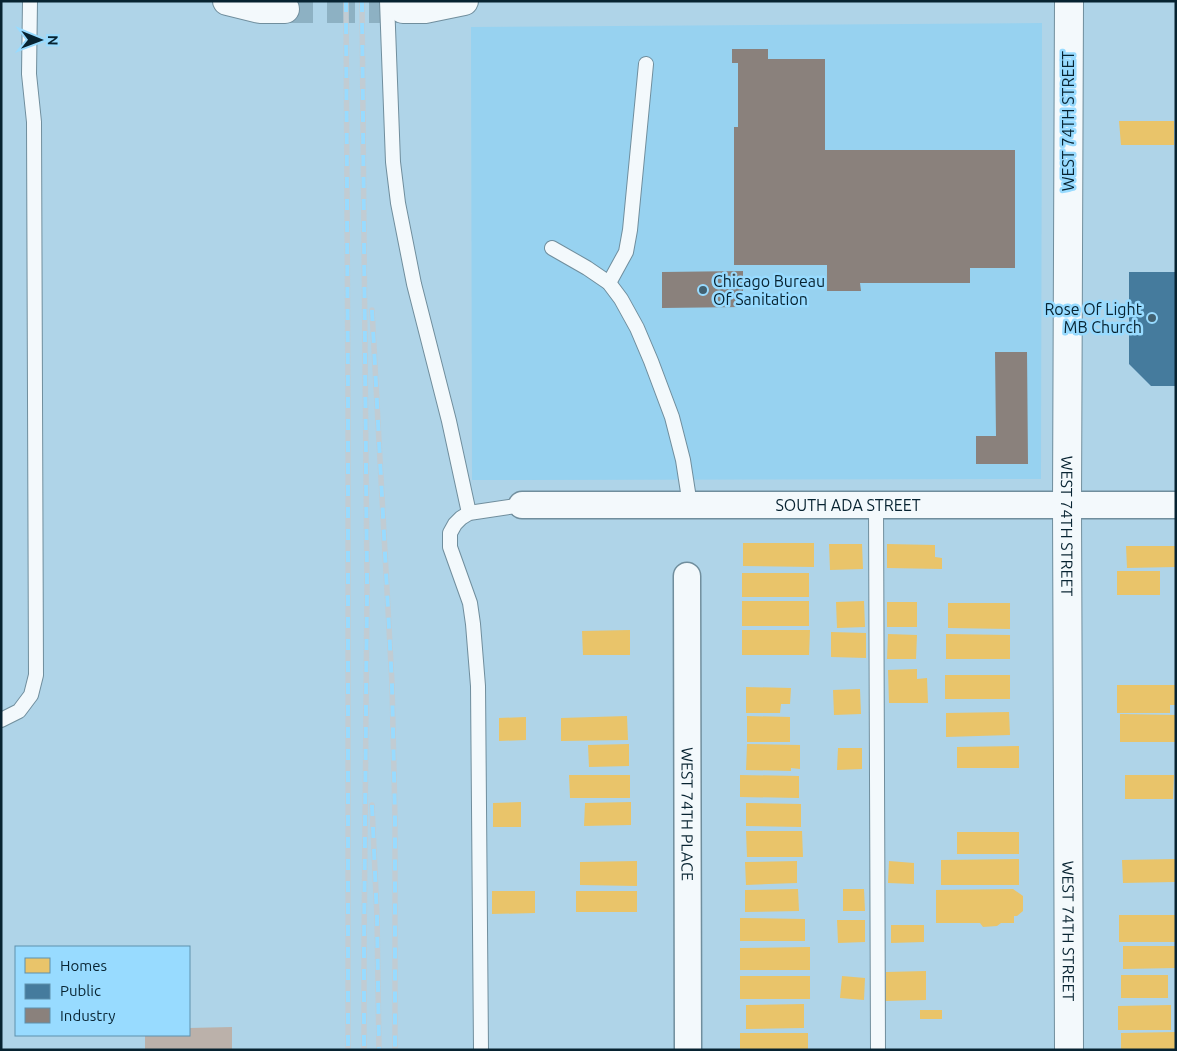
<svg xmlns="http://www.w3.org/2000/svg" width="1177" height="1051" font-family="Ubuntu,sans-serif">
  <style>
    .built { fill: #97d2f0 }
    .green { fill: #bbb1aa }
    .homes { fill: #e9c46a }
    .public { fill: #457b9d }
    .industry { fill: #8a817c }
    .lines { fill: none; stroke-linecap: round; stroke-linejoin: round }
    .tertiary-tunnel { stroke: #8db1c3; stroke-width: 28; stroke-dasharray: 28 14; stroke-linecap: butt }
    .service-casing { stroke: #708e9d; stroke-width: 16 }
    .minor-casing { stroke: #708e9d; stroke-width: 29 }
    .tertiary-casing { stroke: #708e9d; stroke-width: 30 }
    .service { stroke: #f3f9fc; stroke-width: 14 }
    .minor { stroke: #f3f9fc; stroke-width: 26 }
    .tertiary { stroke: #f3f9fc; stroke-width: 28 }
    .rail-casing { stroke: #c1ccd3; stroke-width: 5.5 }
    .rail { stroke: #98dbff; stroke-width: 4; stroke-dasharray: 11; stroke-linecap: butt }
    .poi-dot { fill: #426171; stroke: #98dbff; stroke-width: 2 }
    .labels { text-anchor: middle; stroke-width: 5; stroke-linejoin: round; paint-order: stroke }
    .street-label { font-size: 16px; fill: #072331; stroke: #98dbff }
    .poi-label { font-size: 16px; fill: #072331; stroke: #98dbff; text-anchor: start }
  </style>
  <rect width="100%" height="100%" fill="#afd4e8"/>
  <path class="built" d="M1042,23L1041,479L472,480L471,27Z"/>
  <path class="green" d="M232,1027V1050H145V1035H189V1028Z"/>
  <g class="homes">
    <path d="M1119,121H1174V145H1121Z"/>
    <path d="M743,543H814V567L743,566Z"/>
    <path d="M829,544H862L863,569L830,570Z"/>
    <path d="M887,544L935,545V557L942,558V569L887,568Z"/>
    <path d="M1126,546H1176V567L1127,568Z"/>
    <rect x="1117" y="571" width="43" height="24"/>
    <rect x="742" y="573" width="67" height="24"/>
    <rect x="742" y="601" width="67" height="25"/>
    <path d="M864,601L865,627L837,628L836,602Z"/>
    <rect x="887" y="602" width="30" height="25"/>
    <path d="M948,603H1010V629L948,628Z"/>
    <path d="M630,630V655H583L582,631Z"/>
    <path d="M742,630H810L809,655H742Z"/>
    <path d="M831,632L866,633V658L831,657Z"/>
    <path d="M888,634L917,635L916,659H887Z"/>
    <path d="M946,634L1010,635V659H946Z"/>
    <path d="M917,669V679L927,678L928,703H889L888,670Z"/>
    <rect x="945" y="675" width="65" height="24"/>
    <path d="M1117,685H1176V705H1170V713H1117Z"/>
    <path d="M746,687L791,688L790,704H781L780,713H746Z"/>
    <path d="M860,689L861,714L834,715L833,690Z"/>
    <path d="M1009,712L1010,735L946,737V713Z"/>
    <path d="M1120,714L1176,715V742H1120Z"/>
    <path d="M627,716L628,740L561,741V718Z"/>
    <path d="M747,716L790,717V742H747Z"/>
    <path d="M526,717V740L499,741V718Z"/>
    <path d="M629,744V766L589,767L588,745Z"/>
    <path d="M747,744L800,745V769L791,768V771L746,770Z"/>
    <path d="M1019,746V768H957V747Z"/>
    <path d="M838,748H862V769L837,770Z"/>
    <path d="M569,775H630V798H570Z"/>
    <path d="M740,775L799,776V798L740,797Z"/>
    <path d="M1125,775H1174L1173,799H1125Z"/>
    <path d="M521,802V827H493V803Z"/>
    <path d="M631,802V825L584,826L585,803Z"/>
    <path d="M746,803L801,804V827L746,826Z"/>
    <path d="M746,831H802L803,857H747Z"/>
    <rect x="957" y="832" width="62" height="22"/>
    <path d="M1019,859V885H941V860Z"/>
    <path d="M1175,859V882L1123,883L1122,860Z"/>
    <path d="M637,861V886L580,885V862Z"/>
    <path d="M797,861V883L746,885L745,862Z"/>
    <path d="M889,861L914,863V884L888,883Z"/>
    <path d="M798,889L799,911L745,912V890Z"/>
    <path d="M843,889H864L865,911H843Z"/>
    <path d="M1013,889L1023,896V911L1017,916H1014V923H1001L997,926L983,927L980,923H936V890Z"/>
    <path d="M492,891H535V913L492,914Z"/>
    <rect x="576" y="891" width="61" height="21"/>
    <rect x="1119" y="915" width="57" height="27"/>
    <path d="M740,918L805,919V941H740Z"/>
    <path d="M837,920H865V942L838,943Z"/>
    <path d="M891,925H924V942L891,943Z"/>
    <path d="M1123,946H1176V968L1123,969Z"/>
    <path d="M810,947V970H740V948Z"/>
    <path d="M926,971V1000L885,1001L886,972Z"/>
    <rect x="1121" y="975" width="47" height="23"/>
    <rect x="740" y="976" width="70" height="23"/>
    <path d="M842,976L865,978L864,1000L840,998Z"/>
    <path d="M804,1004V1028L746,1029V1005Z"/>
    <path d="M1171,1005V1030H1118V1006Z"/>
    <rect x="920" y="1010" width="22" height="9"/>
    <path d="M1176,1032V1050H1121V1033Z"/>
    <rect x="740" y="1033" width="68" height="17"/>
  </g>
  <path class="public" d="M1129,272H1176V386H1151L1129,364Z"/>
  <g class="industry">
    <path d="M732,49H768V59H825V150H1015V268H970V283H860L861,291H827V265H734V127H738V63H732Z"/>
    <path d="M743,271V307L662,308V272Z"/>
    <path d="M995,352H1027L1028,464H976V436H996Z"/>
  </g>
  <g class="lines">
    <path class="tertiary-tunnel" d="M285,9H403"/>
    <defs>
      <g id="service">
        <path d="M387,1L393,162L398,203L414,284L449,421L469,513"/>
        <path d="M552,248L587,268L609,283L621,299L637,328L651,361L672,417L683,460L690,505"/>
        <path d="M609,283L626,252L630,230L646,64"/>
        <path d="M876,505L878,1050"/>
        <path d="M1,720L19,711L31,695L36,675L34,122L29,74L30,1"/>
        <path d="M481,1050L478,686L473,624L470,603L450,547V533L455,524L461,518L469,513L522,505"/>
      </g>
      <g id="minor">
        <path id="s1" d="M522,505H1176"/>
        <path id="s2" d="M687,576L688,1050"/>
      </g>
      <g id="tertiary">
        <path d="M227,1L260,9H285"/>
        <path id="s3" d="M1069,1L1067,505L1069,1050"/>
        <path d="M403,9H425L464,1"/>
      </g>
    </defs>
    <use href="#service" class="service-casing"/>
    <use href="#minor" class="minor-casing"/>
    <use href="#tertiary" class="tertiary-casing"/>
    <use href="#service" class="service"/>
    <use href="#minor" class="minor"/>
    <use href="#tertiary" class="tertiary"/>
    <defs>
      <g id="rail">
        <path d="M346,1L348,403V1050"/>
        <path d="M362,1L367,586L364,952V1050"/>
        <path d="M372,310L392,684L395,817V1050"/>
        <path d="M372,805L377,917L379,1050"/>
      </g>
    </defs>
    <use href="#rail" class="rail-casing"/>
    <use href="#rail" class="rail"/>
  </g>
  <g class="poi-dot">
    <circle cx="703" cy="290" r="5"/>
    <circle cx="1152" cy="318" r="5"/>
  </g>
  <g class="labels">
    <g class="street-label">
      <text transform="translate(1068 121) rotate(-90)" y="6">WEST 74TH STREET</text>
      <text dy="6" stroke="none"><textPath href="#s1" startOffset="326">SOUTH ADA STREET</textPath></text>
      <text dy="6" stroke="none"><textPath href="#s3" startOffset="525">WEST 74TH STREET</textPath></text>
      <text dy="6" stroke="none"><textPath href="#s2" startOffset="238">WEST 74TH PLACE</textPath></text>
      <text dy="6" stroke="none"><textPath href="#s3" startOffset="930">WEST 74TH STREET</textPath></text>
    </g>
    <g class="poi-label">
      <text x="713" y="287">Chicago Bureau<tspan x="713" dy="18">Of Sanitation</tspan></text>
      <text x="1142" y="315" text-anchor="end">Rose Of Light<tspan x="1142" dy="18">MB Church</tspan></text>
    </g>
  </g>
  <rect width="1177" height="1051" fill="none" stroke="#072331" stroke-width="5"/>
  <rect x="15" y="946" width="175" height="90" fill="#98dbff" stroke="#5e91ad"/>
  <rect x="25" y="958" width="25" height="15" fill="#e9c46a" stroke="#5e91ad"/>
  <text x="60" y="971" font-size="15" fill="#072331">Homes</text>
  <rect x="25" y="984" width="25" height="15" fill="#457b9d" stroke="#5e91ad"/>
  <text x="60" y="996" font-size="15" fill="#072331">Public</text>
  <rect x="25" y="1008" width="25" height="15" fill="#8a817c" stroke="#5e91ad"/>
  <text x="60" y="1021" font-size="15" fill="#072331">Industry</text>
  <g transform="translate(40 40) rotate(91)" stroke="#98dbff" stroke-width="4" paint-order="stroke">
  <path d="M0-4L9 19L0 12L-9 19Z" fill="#072331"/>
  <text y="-8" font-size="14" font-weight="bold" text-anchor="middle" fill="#072331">N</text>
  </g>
</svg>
